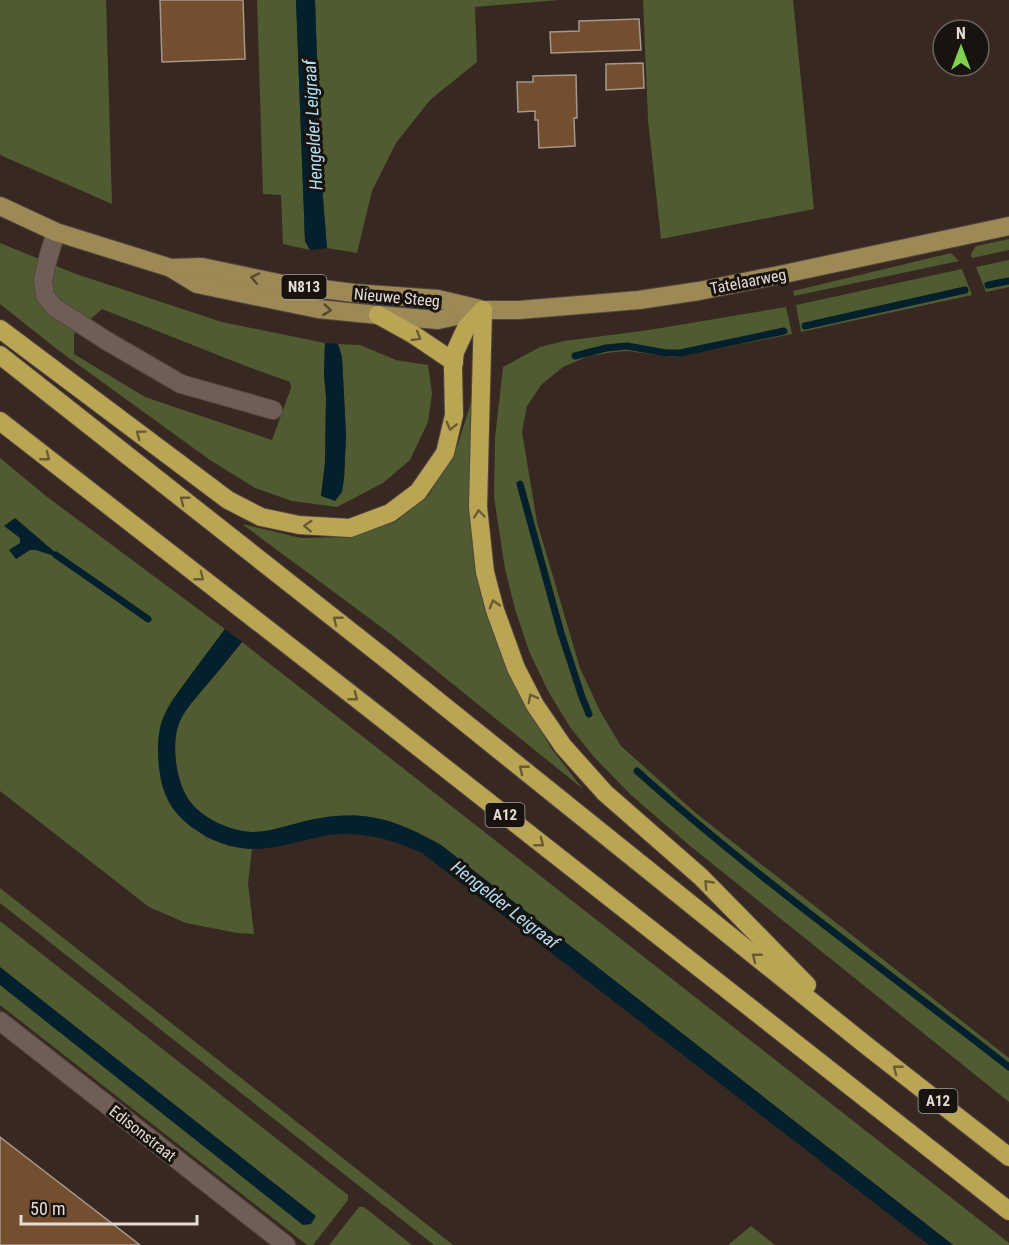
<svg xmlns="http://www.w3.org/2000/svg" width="1009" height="1245" font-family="'Roboto Condensed',sans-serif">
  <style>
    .green { fill: #505b31; fill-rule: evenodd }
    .water { fill: #03202c }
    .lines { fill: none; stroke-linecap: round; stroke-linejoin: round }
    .stream { stroke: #03202c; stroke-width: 7 }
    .building { fill: #744f2f; stroke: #a7978b; stroke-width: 1.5 }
    .minor-casing { stroke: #52463f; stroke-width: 20 }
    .major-casing { stroke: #52463f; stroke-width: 20 }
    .highway-casing { stroke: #52463f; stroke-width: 20 }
    .minor { stroke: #6f5e56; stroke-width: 18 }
    .major { stroke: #9c8955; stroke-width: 18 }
    .highway { stroke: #baa554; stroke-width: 18 }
    .oneway { stroke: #54482e }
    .oneway2 { stroke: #6a5c32 }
    .labels { text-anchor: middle; stroke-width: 6; stroke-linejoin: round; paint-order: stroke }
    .shield { fill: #19130f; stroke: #a89f9a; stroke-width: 1.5 }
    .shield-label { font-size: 15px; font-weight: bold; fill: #e5dbd6 }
    .street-label { font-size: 16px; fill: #e5dbd6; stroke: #19130f }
    .water-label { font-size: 18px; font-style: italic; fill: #afdff6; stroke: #19130f }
  </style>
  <rect width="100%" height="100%" fill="#372821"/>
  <g class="green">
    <path d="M0,0H106L112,204L0,155Z"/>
    <path d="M257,0H296L305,241L310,250L283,244L281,195L263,194Z"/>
    <path d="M315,0H560L475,7L477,62L430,100L396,143L372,191L357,253L327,248L321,174Z"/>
    <path d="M643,0H793L814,209L661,239L648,120Z"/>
    <path d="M1009,239V250L972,258L971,254L976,246Z"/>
    <path d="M0,243L76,274L222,322L325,343L324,374L326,397L325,463L321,496L344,479L346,435L342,357L338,344L360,345L396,360L428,365L432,393L428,422L410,460L383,483L337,507L292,501L255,488L210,460L58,350L0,304ZM102,309L243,365L290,382L291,388L272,440L145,397L74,354V334Z"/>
    <path d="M951,253L959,261L794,296L793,291Z"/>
    <path d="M1009,260V287L986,292L976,267Z"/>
    <path d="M962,269L972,295L801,332L796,305Z"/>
    <path d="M786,307L792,334L680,356L671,357L628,351L614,352L589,356L563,367L541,385L527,406L522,432L537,522L580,668L600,711L621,746L697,814L1009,1058V1102L689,845L631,795L594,757L570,727L548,691L529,651L515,609L505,569L494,497L495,438L503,367L540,347L564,341L649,330Z"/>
    <path d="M471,402L469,504L477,568L494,635L519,692L551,748L583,789L392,635L242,524L301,538L348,537L395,522L429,495L458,444Z"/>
    <path d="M0,458L46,496L225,629L171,702L162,785L172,807L189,824L206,837L229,846L252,849L248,884L254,934L237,933L186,923L149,907L0,791Z"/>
    <path d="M242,642L1009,1243V1245H953L441,845C394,819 364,809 311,820C291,824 272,832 252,832C231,831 206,820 192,804C176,786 170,743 180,721C185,709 196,698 204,688C217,673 229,658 242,642Z"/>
    <path d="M0,888L453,1245H434L0,903Z"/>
    <path d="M0,921L348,1195V1200L313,1245H307L0,1005Z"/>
    <path d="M359,1207H364L412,1245H329Z"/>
    <path d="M751,1226L775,1245H728Z"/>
  </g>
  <g class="water">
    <path d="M296,0H315L321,174L327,248L310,250L305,241Z"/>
    <path d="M325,343L338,344L342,357L346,435L344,479L342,492L335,501L321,496L325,463L326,397L324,374Z"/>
    <path d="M15,518L63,559L36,550H30L16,559L9,550L20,543V538L4,526Z"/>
    <path d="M225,629L242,642C229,658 217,673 204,688C196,698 185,709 180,721C170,743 176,786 192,804C206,820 231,831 252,832C272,832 291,824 310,820C364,809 394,819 441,845L953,1245H929L422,853C391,839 359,830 325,836C301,840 278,849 254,849C224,849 188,831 172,807C161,791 158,768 158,750C158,739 159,728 163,718C169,703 180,690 190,676C201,661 213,645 225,629Z"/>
    <path d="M0,967L316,1216L311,1224L303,1225L0,985Z"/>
  </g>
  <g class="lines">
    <g class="stream">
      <path d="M988,285L1009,281"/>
      <path d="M805,326L965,290"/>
      <path d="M575,356L606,348L627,346L666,353H680L784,331"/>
      <path d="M520,484L561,633L582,697L589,714"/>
      <path d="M56,555L148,619"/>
      <path d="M637,771C755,877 884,969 1009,1067"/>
    </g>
  </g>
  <g class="building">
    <path d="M160,0H243L245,59L162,62Z"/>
    <path d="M639,19L641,50L551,53L550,32L579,31V21Z"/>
    <path d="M643,63L644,88L606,90V64Z"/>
    <path d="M576,75L577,118H574L575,146L539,148L538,120H535V111L518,112L517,82H533V76Z"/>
    <path d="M0,1137L140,1245H0Z"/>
  </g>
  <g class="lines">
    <defs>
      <g id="minor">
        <path d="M56,232L48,258L43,280L45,296L54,307L107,341L181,384L273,410"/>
        <path d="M0,1021L286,1245"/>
      </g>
      <g id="major">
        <path d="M0,206L56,232L171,268L197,284L318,309L378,315L438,320L483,310H519L639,300L699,291L784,274L1009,226"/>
        <path d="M171,268L202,267L283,284L354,293L438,299L480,309"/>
      </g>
      <g id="highway">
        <path d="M483,310L478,507L485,572L495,610L516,668L535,705L563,746L605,793L701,877L807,985"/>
        <path d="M378,315L414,335L454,362"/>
        <path d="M0,329L228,500L261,517L299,525L350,528L390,513L418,492L445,453L454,415L453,368L455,352L466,328L483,310"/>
        <path d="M0,355L387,660L867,1046L1009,1157"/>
        <path d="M0,421L361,702L1009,1211"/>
      </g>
    </defs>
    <use href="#minor" class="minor-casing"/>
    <use href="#major" class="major-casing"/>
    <use href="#highway" class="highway-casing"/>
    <use href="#minor" class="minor"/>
    <use href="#major" class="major"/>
    <use href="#highway" class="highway"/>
  </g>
  <defs><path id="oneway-chevron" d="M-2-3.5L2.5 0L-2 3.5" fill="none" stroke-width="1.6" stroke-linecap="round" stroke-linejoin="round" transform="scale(1.5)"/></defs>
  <g class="oneway">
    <use href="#oneway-chevron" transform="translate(255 278) rotate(-168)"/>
    <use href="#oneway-chevron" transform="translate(327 310) rotate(7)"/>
  </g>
  <g class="oneway2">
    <use href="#oneway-chevron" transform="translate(417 337) rotate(31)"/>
    <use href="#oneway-chevron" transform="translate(451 426) rotate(104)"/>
    <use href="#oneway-chevron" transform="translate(140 434) rotate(-143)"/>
    <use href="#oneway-chevron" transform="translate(46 457) rotate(38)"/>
    <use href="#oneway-chevron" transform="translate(184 500) rotate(-142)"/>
    <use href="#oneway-chevron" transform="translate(479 514) rotate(-95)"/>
    <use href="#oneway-chevron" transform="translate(308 526) rotate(-176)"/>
    <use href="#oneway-chevron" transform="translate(200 577) rotate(38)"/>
    <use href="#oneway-chevron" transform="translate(494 604) rotate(-106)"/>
    <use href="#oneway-chevron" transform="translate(337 620) rotate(-142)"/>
    <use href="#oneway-chevron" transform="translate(354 697) rotate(38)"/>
    <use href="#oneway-chevron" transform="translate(532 698) rotate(-118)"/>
    <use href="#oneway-chevron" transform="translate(523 769) rotate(-141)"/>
    <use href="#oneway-chevron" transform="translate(540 843) rotate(38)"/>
    <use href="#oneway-chevron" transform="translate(708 884) rotate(-134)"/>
    <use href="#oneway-chevron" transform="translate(756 957) rotate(-141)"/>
    <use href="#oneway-chevron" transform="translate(897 1069) rotate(-142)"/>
  </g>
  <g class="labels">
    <g class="shield">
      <rect x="281.5" y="275" width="45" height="24" rx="4.5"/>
      <rect x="485.5" y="803" width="39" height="24" rx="4.5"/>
      <rect x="918.5" y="1089" width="39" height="24" rx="4.5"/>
    </g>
    <g class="shield-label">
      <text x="304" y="292">N813</text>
      <text x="505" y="820">A12</text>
      <text x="938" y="1106">A12</text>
    </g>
    <g class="street-label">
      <text transform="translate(748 281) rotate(-11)" y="6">Tatelaarweg</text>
      <text transform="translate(397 297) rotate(5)" y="6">Nieuwe Steeg</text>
      <text transform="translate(143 1133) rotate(38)" y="6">Edisonstraat</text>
    </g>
    <g class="water-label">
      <text transform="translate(313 125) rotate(-93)" y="6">Hengelder Leigraaf</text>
      <text transform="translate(505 905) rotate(38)" y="6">Hengelder Leigraaf</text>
    </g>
  </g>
  <g transform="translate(961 48)"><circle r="28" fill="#19130f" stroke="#6b635f" stroke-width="1.5"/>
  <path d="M0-4.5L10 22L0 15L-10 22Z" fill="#80d052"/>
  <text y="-9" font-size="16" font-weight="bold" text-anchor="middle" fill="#e5dbd6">N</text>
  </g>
  <path d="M21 1215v9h176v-9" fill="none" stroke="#e5dbd6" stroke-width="3"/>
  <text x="30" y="1215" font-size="18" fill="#e5dbd6" stroke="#19130f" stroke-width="4.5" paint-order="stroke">50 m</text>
</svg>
